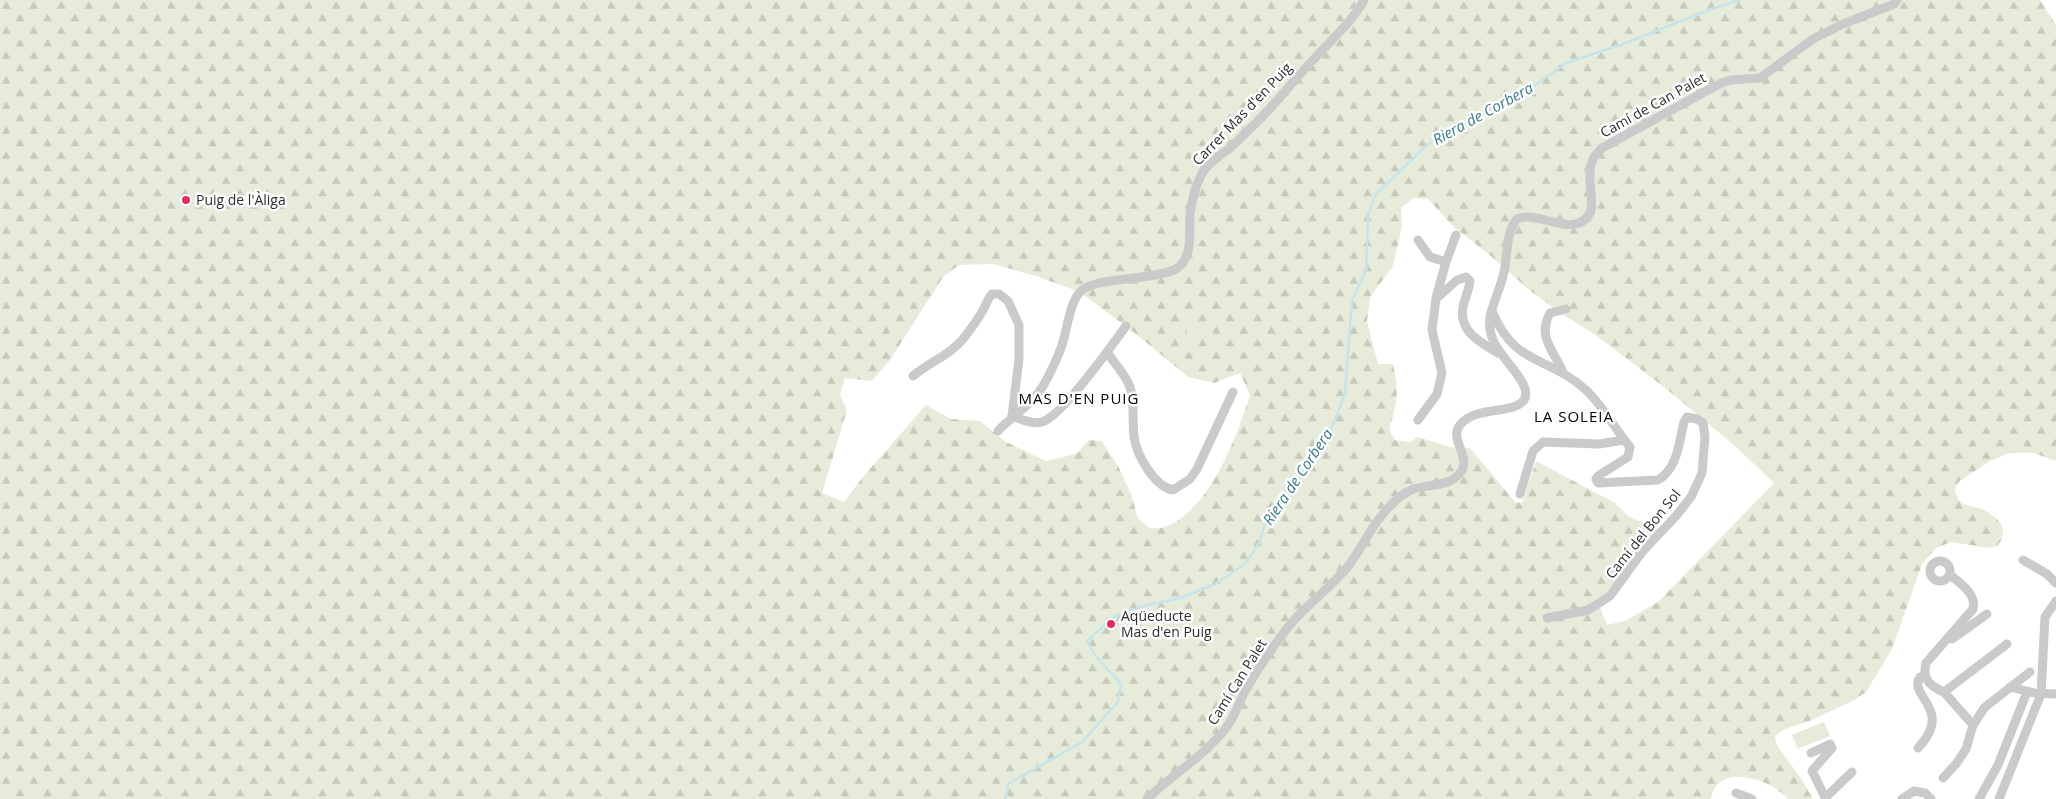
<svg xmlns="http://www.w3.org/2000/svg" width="2056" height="799" font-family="'Open Sans',sans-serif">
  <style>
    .forest { fill: url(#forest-firs); fill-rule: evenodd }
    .pitch { fill: #e7ebda }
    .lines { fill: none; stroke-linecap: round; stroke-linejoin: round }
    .stream { stroke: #c5e5eb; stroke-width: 2.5 }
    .minor { stroke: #cacaca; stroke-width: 9 }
    .poi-dot { fill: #e72b61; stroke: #fff; stroke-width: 2 }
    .labels { text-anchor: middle; stroke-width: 5; stroke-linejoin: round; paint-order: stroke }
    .street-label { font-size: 14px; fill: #2d2d2d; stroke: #fff }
    .poi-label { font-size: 14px; fill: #2d2d2d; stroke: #fff; text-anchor: start }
    .water-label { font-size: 15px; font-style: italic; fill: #387b8a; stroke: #fff }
    .neighbourhood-label { font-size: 15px; letter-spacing: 1px; fill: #000; stroke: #fff }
  </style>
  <defs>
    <pattern id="forest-firs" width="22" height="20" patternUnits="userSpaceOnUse" patternTransform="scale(1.25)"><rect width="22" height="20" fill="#e7ebda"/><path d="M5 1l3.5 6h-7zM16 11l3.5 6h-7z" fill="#c6cabb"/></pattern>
  </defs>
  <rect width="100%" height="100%" fill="#fff"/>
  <path class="forest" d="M0,0H2040L2056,25V461L2033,453H2010L1990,461L1961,480L1956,485L1955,492L1958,499L1963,504L1985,510L1998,520L2002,526L2003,534L2001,541L1997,546L1990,548L1951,542L1936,548L1922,564L1892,649L1866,692L1854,700L1812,720L1785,729L1775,736L1776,744L1800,777L1813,799H1788C1771,779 1718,761 1711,799H0ZM1413,198L1428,199L1454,227L1492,257L1528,289L1560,313L1593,333L1664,387L1734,445L1774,483L1658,602L1625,621L1607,625L1598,603C1619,580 1636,553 1657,529L1628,516L1615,503L1536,461L1522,503L1515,502L1470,448L1449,447L1418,437L1410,442L1395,440L1389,429C1398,401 1399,393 1393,364H1378L1367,321L1370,297L1393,266L1402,226L1401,208ZM993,264L1036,276L1080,292L1141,338L1188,377L1214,383L1240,373L1250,395C1237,436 1209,513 1164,527C1160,529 1154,528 1149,528L1138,518L1131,494L1119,468L1102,441L1089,440L1076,454L1046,461L1006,442L980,421L951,419L926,405L862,478L844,502L822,493L847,410L840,395L845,378L872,381L890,360L943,277L959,265Z"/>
  <g class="pitch">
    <path d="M1188,322L1214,324L1212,338L1186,337Z"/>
    <path d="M1824,722L1830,736L1798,749L1792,735Z"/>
  </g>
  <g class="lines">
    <path class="stream" d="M1005,799L1008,784L1082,742L1118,702L1121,684L1095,655L1087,641L1115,616L1143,606L1180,598L1215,584L1245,564L1259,543L1265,524L1297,483L1333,425L1345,394L1352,301L1366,270L1368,215L1375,195L1428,144L1534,86L1566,63L1623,44L1711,9L1740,0"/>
    <g class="minor">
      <path d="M1418,240L1430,257L1446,262"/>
      <path d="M1437,298L1457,280L1466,277L1470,281C1469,290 1465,298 1463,307C1458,331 1481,343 1498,353"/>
      <path d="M1492,311C1514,366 1549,356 1586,390C1603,406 1615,429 1630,447L1628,457L1598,476L1596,479L1598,483L1658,480C1678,468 1679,442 1684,422L1687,417L1697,419L1703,423L1705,437L1702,473L1691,497L1676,516L1642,552L1610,596L1588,610L1547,618"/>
      <path d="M1107,352C1114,363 1126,375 1130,387C1135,403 1132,421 1134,437C1137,456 1154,486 1173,490L1190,479L1197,469L1233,392"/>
      <path d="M1563,372C1553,350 1537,336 1550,313L1566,309"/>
      <path d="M913,376C929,362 949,356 963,339C970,330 978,320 983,310C987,304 987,299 992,294H999L1008,301L1019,325V359L1012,416"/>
      <path d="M1012,416C1021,419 1033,425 1042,422C1062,416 1112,345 1126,326"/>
      <path d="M1418,420L1437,394L1442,373L1432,330L1436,298L1446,262L1456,235"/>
      <path d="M998,431C1013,415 1032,405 1043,386C1050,374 1056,361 1061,348C1067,333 1069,302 1081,291C1095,277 1156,280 1176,269C1194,258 1189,230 1190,213C1192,203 1194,189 1199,180C1205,165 1217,158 1230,148C1237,142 1244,134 1252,127C1274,106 1292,82 1313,60C1330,41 1352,22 1364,0"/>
      <path d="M1520,494L1533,451L1543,442L1599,444L1624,440"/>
      <path d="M2023,560L2047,574L2056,583"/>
      <circle cx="1940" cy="571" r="10"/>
      <path d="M1948,638L1952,639L1987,614"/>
      <path d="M2010,687L2034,693L2056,694"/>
      <path d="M1944,692C1929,686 1922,678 1926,663L1973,609C1977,594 1960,583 1950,575"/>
      <path d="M1973,725L1944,692L2007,644"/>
      <path d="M1918,748C1955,709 1907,696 1920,677L1925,678"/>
      <path d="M1811,753L1830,744L1832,748L1812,771L1826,799"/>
      <path d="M1943,778L1956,764L1966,749L1973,725L1985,707L2030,672"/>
      <path d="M1736,793L1752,799"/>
      <path d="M1825,798L1852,772"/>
      <path d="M1147,799C1173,774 1204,756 1226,728C1234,718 1238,705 1244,693C1256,672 1270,651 1285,631C1302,608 1327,591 1346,569C1360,552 1368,531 1383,514C1391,504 1401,494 1413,489C1429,484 1449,487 1460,473C1473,458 1448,439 1460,425C1476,405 1513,415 1524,400C1534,385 1499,357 1493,340C1490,333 1489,325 1490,317C1493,302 1501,287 1504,272C1508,255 1505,234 1517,219C1539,209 1576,242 1591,211C1594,188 1581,166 1602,148L1721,83L1731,80L1760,78L1813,39L1843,24L1894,4L1897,0"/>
      <path d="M1902,799L1914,791L1925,793L1931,799"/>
      <path d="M1979,799L1998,765L2027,692"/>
      <path d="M1999,799L2041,694L2045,617L2056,601"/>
    </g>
  </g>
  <g class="poi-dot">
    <circle cx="186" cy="200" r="5"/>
    <circle cx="1111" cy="624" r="5"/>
  </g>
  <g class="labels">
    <g class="street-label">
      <text transform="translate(1653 105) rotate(-29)" y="5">Camí de Can Palet</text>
      <text transform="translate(1242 114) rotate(-46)" y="5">Carrer Mas d'en Puig</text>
      <text transform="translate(1643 534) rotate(-51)" y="5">Camí del Bon Sol</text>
      <text transform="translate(1237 682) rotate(-58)" y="5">Camí Can Palet</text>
    </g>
    <g class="poi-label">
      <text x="196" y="205">Puig de l'Àliga</text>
      <text x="1121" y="621">Aqüeducte<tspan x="1121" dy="16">Mas d'en Puig</tspan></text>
    </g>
    <g class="water-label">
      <text transform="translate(1483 114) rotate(-29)" y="5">Riera de Corbera</text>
      <text transform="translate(1298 477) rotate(-56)" y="5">Riera de Corbera</text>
    </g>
    <g class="neighbourhood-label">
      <text x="1079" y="404">MAS D'EN PUIG</text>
      <text x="1574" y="422">LA SOLEIA</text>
    </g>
  </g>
</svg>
